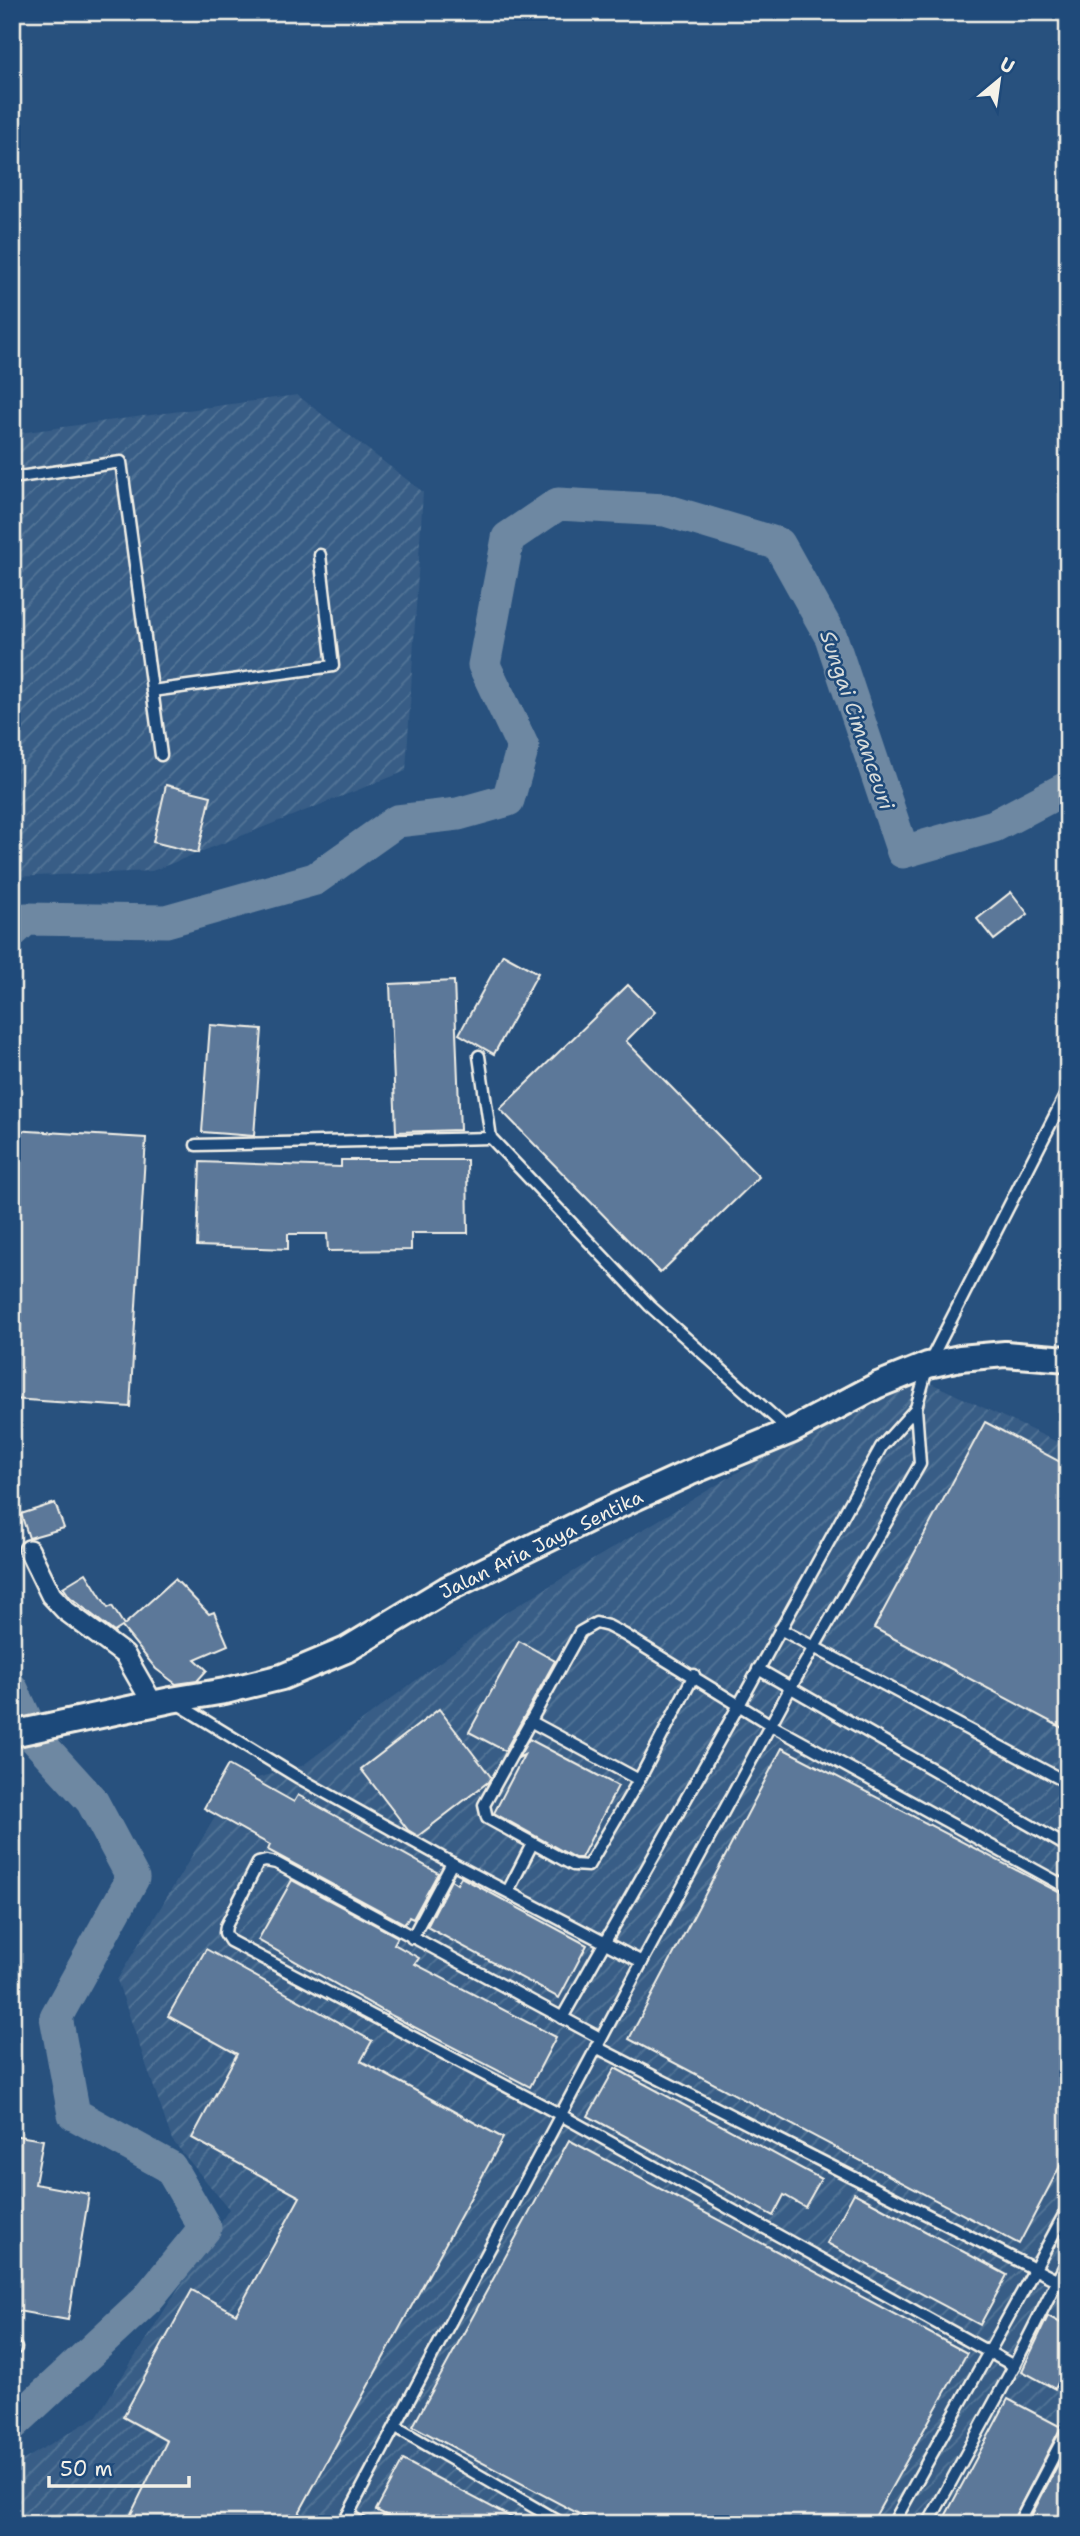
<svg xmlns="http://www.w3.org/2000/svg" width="1080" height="2536" font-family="'Shantell Sans',sans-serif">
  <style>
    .industrial { fill: url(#industrial-furrows) }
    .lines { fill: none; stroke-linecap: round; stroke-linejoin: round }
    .river { stroke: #6e88a2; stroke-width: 33 }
    .building { fill: #5b7899; stroke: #f4f1e8; stroke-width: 2 }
    .service-casing { stroke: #f4f1e8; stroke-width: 15 }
    .minor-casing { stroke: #f4f1e8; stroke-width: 24 }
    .tertiary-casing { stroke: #f4f1e8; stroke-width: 30 }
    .service { stroke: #1f4a7a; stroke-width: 10 }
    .minor { stroke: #1f4a7a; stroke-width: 19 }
    .tertiary { stroke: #1f4a7a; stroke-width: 24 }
    .labels { text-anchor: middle; stroke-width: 5; stroke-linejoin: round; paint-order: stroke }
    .street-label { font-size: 19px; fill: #f4f1e8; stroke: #1f4a7a }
    .water-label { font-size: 21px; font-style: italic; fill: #d9dcda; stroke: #1f4a7a }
  </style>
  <defs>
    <pattern id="industrial-furrows" width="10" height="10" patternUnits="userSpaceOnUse" patternTransform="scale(1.75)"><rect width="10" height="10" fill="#375d86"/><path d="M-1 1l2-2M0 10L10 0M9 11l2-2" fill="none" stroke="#557597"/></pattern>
  </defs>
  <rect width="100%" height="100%" fill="#28517e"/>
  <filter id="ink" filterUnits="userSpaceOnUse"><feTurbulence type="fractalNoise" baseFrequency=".0143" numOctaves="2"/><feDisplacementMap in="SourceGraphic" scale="14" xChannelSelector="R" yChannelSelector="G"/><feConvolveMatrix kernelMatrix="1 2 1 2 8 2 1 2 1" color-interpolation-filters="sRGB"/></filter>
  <g filter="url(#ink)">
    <g class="industrial">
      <path d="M297,395L423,492L406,771L152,871L12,877V434Z"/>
      <path d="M905,1371L1068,1447V2524H12V2467L97,2416L229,2209L172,2140L117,1980L235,1784L302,1766L505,1613Z"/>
    </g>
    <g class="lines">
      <g class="river">
        <path d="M12,932L26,919L166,921L315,879L397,821L458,814L508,800L523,747L484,665L508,538L558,504L665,510L779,544L831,637L903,852L994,826L1068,787"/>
        <path d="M12,1689L34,1737L92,1801L133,1878L56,2017L74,2114L170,2167L205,2228L147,2299L12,2425"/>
      </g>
    </g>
    <g class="building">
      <path d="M166,785L211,796L198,853L153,842Z"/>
      <path d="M1011,892L1028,914L994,940L977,919Z"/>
      <path d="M503,954L538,973L494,1054L459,1034Z"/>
      <path d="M454,981L460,1130L396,1132L390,984Z"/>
      <path d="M628,985L655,1012L626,1041L759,1177L660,1273L500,1109Z"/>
      <path d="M210,1025L262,1029L254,1136L202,1132Z"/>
      <path d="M12,1130L146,1138L130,1407L12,1399Z"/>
      <path d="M341,1160H467L468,1233H411V1250L328,1251L327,1234H288V1249L197,1246L200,1162L341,1167Z"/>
      <path d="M985,1422L1068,1466V1731L874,1628Z"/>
      <path d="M55,1503L64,1528L29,1538L21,1514Z"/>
      <path d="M86,1573L108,1608L112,1606L124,1625L175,1579L209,1614L214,1612L228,1645L195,1659L207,1670L197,1681L176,1684L156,1669L122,1627L114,1632L70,1597L63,1587Z"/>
      <path d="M519,1641L555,1661L505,1751L469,1732Z"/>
      <path d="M439,1709L491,1777L488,1782L418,1836L408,1830L361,1769Z"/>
      <path d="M529,1739L618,1786L581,1858H575L494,1813L524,1755L518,1758Z"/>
      <path d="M782,1748L1068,1897V2151L1019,2244L629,2039Z"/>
      <path d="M228,1765L294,1802L298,1795L438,1873L413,1919L409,1917L405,1924L268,1850L270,1845L204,1808Z"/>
      <path d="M461,1877L587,1945L559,1998L427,1927L451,1880L457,1884Z"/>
      <path d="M292,1880L398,1937L394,1944L419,1958L415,1964L556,2037L530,2087L387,2013L258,1940Z"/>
      <path d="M206,1949L372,2041L361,2061L503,2138L293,2524H126L167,2441L123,2417L192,2290L236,2314L300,2197L192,2138L237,2054L168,2016Z"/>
      <path d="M615,2068L821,2179L805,2207L784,2195L773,2216L588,2116Z"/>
      <path d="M12,2135L43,2140L35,2184L89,2194L68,2320L12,2310Z"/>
      <path d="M569,2140L967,2353L871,2524H598L413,2426Z"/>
      <path d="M854,2193L1007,2275L980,2325L827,2243Z"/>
      <path d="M1048,2316L1068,2327V2383L1060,2379L1055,2389L1022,2371Z"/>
      <path d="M1008,2399L1061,2427L1011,2524H941Z"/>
      <path d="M1068,2445V2524H1027Z"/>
      <path d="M403,2460L524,2524H403L376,2510Z"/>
    </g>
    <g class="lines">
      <defs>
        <g id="service">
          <path d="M12,478L121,462L161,755"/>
          <path d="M152,691L333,666L320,555"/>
          <path d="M479,1056L491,1138L650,1306L790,1431"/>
          <path d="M196,1145L491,1138"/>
          <path d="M780,1629L1068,1783"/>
          <path d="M758,1669L1068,1847"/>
          <path d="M694,1675L639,1780L588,1866L573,1865L487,1818L484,1805L580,1632L596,1623L608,1626L625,1635L771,1725L1068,1888"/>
          <path d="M178,1704L299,1778L452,1863L642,1962L791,1687L920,1464L916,1408L928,1365L1068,1090"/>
          <path d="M530,1721L639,1780"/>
          <path d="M508,1891L532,1844"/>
          <path d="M412,1938L452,1863"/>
          <path d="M562,2018L739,1705L881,1447L916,1408"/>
          <path d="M600,2038L276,1863L266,1861L258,1863L226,1926L225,1933L230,1941L559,2114L1014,2366"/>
          <path d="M596,2047L1068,2286"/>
          <path d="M12,2348H16"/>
          <path d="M396,2427L563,2524"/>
          <path d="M348,2515L364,2524"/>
          <path d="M343,2524L642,1962"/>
          <path d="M893,2524C951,2418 1012,2314 1068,2207"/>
          <path d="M928,2524L1014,2366L1068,2259"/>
          <path d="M1018,2524L1068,2429"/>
        </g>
        <path id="minor" d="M29,1550L51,1595L66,1611L125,1655L153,1704"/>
        <path id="tertiary" d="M12,1734L171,1700L225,1691L282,1677L346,1650L447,1589L595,1516L689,1473L791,1431L878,1385L928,1365L960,1358L1005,1354L1068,1359"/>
      </defs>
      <use href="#service" class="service-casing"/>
      <use href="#minor" class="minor-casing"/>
      <use href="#tertiary" class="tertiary-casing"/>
      <use href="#service" class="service"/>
      <use href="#minor" class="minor"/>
      <use href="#tertiary" class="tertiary"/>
    </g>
  </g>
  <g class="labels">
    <g class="street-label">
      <text transform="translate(541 1544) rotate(-26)" y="7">Jalan Aria Jaya Sentika</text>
    </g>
    <g class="water-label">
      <text transform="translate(857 720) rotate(71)" y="7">Sungai Cimanceuri</text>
    </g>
  </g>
  <rect width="1080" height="2536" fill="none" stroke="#1f4a7a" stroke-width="42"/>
  <rect x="21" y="21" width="1038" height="2494" fill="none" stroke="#f4f1e8" stroke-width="2.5" filter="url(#ink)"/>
  <g transform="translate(999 80) rotate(29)" stroke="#1f4a7a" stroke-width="5" paint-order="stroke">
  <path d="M0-5L12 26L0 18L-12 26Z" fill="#f4f1e8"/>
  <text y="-10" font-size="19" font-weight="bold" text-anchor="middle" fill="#f4f1e8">U</text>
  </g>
  <path d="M49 2476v10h140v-10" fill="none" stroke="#f4f1e8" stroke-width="3.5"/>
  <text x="60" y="2476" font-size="21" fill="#f4f1e8" stroke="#1f4a7a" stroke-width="5" paint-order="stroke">50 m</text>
</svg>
